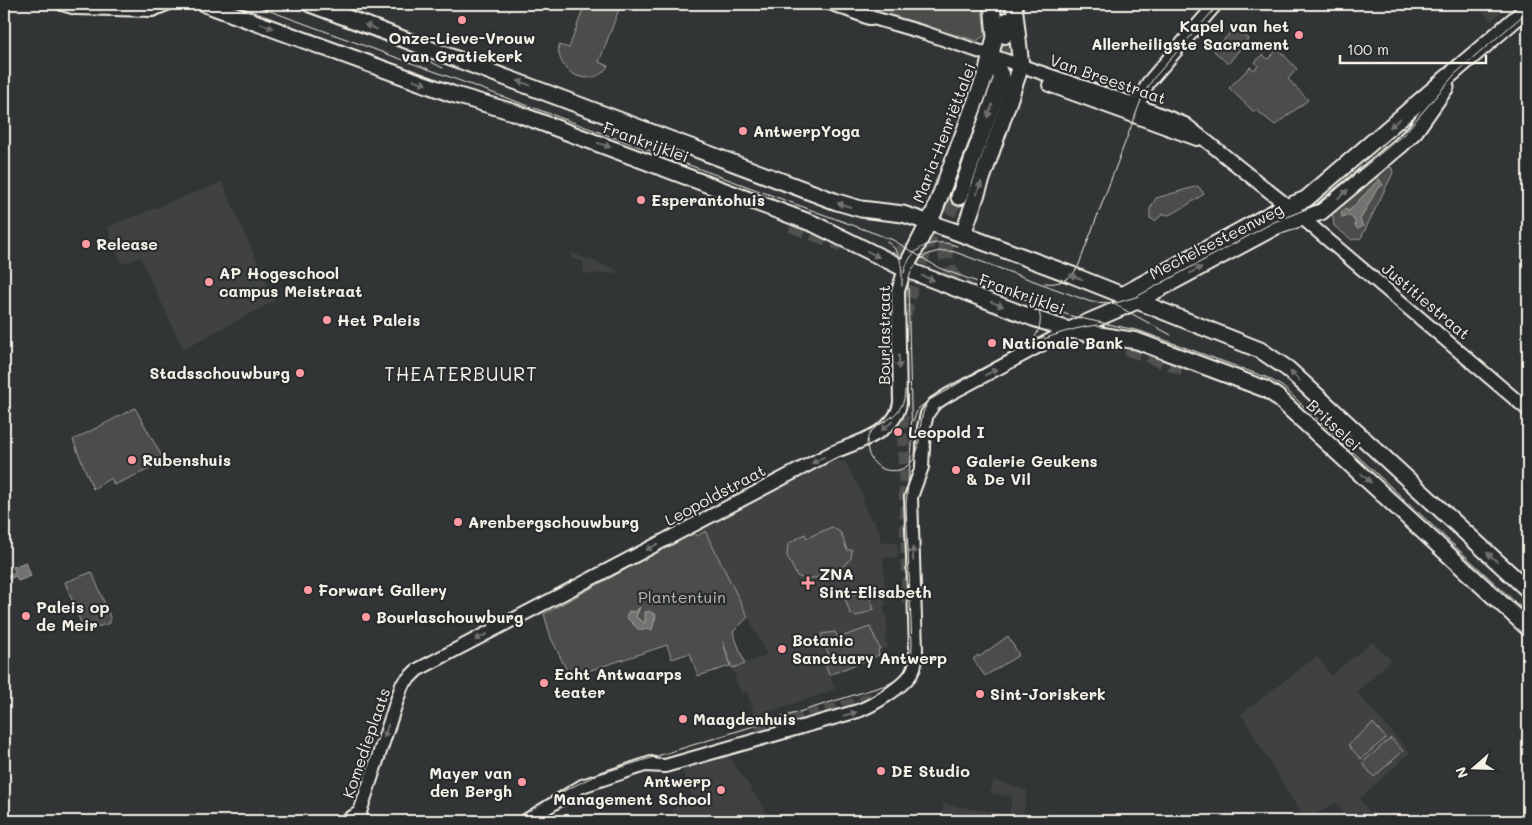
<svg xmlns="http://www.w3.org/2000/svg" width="1532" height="825" font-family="Mali,sans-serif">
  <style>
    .built { fill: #404242 }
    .green { fill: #4b4d4c; stroke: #a09f9a }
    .water { fill: #727370; stroke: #a6a5a0 }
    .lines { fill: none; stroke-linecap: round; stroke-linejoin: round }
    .minor-tunnel { stroke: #4f5150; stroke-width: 12; stroke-dasharray: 12 6; stroke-linecap: butt }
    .major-tunnel { stroke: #4f5150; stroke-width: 15; stroke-dasharray: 15 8; stroke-linecap: butt }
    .minor-casing { stroke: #f4f1e8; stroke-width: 16 }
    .major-casing { stroke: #f4f1e8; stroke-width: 19 }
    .minor { stroke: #2a2d2e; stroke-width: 12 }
    .major { stroke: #2a2d2e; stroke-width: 15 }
    .tram { stroke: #f4f1e8; stroke-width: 1 }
    .oneway { fill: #71726f }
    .poi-dot { fill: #ff9aa2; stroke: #2a2d2e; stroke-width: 2 }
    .labels { text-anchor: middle; stroke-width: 4.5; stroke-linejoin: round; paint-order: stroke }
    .poi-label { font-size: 16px; font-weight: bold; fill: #f4f1e8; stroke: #2a2d2e; text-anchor: start }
    .street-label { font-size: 16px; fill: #f4f1e8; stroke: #2a2d2e }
    .park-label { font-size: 16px; fill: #b9b8b1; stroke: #2a2d2e }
    .quarter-label { font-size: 19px; letter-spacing: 1px; fill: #f4f1e8; stroke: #2a2d2e }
  </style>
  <rect width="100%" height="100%" fill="#323535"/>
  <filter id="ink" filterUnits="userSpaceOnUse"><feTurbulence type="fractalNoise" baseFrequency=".02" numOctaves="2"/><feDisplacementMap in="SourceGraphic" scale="10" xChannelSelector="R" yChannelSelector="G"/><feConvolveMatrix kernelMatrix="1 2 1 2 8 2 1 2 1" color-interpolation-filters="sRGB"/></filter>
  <g filter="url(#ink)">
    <g class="built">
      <path d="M1475,4H1510L1491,21Z"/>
      <path d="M222,182L275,301L183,349L140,257L122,264L107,227Z"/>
      <path d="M571,253L617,270V273L584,274L583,261L572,259Z"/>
      <path d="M839,461L845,462L865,499L862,501L871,520L874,519L880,533V542H897L898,557L883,558L886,605L883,606L887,617V636L885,639L889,647L878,650L879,655L830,675L835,689L802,701L755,716L747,692L742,693L739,689L732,668L767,655L703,527L823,463Z"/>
      <path d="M1372,642L1391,660L1357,692L1410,753L1360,798L1372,817L1365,821H1349L1336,802L1305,821H1296L1303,817L1241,714L1317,656L1331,675Z"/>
      <path d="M728,755L766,811L761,821H675L672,809L694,801L681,768Z"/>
      <path d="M994,780L1027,791L1023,821L940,820L944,804L1009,815L1012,797L990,793Z"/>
    </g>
    <g class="green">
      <path d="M585,4H621L599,62L608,66C592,91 555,73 559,45L569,48Z"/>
      <path d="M852,4H982L985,35L977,41L958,35L950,36Z"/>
      <path d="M1235,27L1248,39L1228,64L1214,51Z"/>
      <path d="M1278,49L1297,69L1288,79L1308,100L1275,125L1256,110L1254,112L1229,88L1250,67L1254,70L1258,66L1255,62L1263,55L1268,59Z"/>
      <path d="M1387,167L1392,168L1393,173L1361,238L1352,240L1334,226L1333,216L1331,215Z"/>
      <path d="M1198,186L1204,194C1191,202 1182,210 1168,215L1163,214L1155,221L1150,218V209L1156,198Z"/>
      <path d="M135,408L165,462L114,485L111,478L93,489L73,440Z"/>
      <path d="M832,527L841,533L847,550H852L851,558C842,571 810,584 797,576L787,556L788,544L805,534L807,538Z"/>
      <path d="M705,531L748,617L733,632L745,664L732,668L723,642L730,666L698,676L690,653L672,659L667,645L570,677L551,638L544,614L694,532L697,536Z"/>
      <path d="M92,572L110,617V623L84,631L65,582Z"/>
      <path d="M867,589L874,609L857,616L850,613L845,598Z"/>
      <path d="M870,627L880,649L878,650L879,655L829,675L824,659L829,656L821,634L835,632L838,638Z"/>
      <path d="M1008,636L1019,655L985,676L973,659L978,655L979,657Z"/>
      <path d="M1373,723L1386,738L1361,759L1348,745Z"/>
      <path d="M1391,738L1403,751L1374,777L1362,763Z"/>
    </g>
    <g class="water">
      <path d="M1379,179L1383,185L1377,189L1360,220L1363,226L1358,229L1355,226V221L1349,215L1342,217L1341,212L1345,209L1349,211Z"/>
      <path d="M26,562L31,576L18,581L16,576L8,579L7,575L15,572L13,567Z"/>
      <path d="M640,607L636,617L645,623V612L649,611L656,615L652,630L638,629L626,617L629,611L635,612Z"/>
    </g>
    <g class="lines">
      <g class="minor-tunnel">
        <path d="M996,67L1005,37"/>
        <path d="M902,333L912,288L939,217"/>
        <path d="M902,398L908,603"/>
        <path d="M756,731L881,696"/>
      </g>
      <g class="major-tunnel">
        <path d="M1000,74L1008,50V39"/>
        <path d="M951,222C941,250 943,277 973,292"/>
        <path d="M791,225L842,244"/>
        <path d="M873,254C882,257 891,255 900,253C938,246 949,215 961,183"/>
        <path d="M1105,340L1183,368"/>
      </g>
      <defs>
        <g id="minor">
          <path d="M62,4L76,8L152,10L167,4"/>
          <path d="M832,4L869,18"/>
          <path d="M863,15L925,33L1139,106L1185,124L1294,211L1528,410"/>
          <path d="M1005,37L1006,19"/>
          <path d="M1049,85L1197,139"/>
          <path d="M1134,113L1148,83L1216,4"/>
          <path d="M645,765L665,766L858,711C872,706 905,686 912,672C916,665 916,657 916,649L911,497L922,467L924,427L927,414L934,404L948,395L1069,330"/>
          <path d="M346,821L360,812"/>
          <path d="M361,821L360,812L402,685L417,670L831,453C855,443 896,433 900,403L898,291L905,269"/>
          <path d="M525,821L582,786L651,763"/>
        </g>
        <g id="major">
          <path d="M205,4L452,94L513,112L814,224L905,269L1033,318L1069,330L1137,341L1265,389L1276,396L1528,628"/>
          <path d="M310,4L837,202L861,209L903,214L951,230L1072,275L1260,350L1288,369L1528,590"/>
          <path d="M959,197L1002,77L991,56"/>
          <path d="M963,234L1021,66L1014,4"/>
          <path d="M905,269L934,212L987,71L995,37L992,4"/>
          <path d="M1122,295L1276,211L1306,199L1528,8"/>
          <path d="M1072,329L1137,301L1277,226L1321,212L1401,145L1415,131L1446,87"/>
        </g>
      </defs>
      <use href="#minor" class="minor-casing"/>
      <use href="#major" class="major-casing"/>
      <use href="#minor" class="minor"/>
      <use href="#major" class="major"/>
      <g class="tram">
        <path d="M231,4L260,15"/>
        <path d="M251,4L893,240L939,268L1071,316L1140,331L1268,378L1283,387L1528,614"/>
        <path d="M286,4L395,44L443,68"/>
        <path d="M887,242C903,252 902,270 902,286"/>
        <path d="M904,273C909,247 934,237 957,246"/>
        <path d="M1045,283C1060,285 1070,279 1078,267L1143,95L1153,79L1219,4"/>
        <path d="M1112,303L1171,335"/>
        <path d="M1029,344C1042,332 1045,313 1032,300"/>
        <path d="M905,390C905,398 903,405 898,411C887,425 862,426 868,450C869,458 874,464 881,468C886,471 893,471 899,470C928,461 914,426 926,406"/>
        <path d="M913,421L918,409L928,401C980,372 1037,332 1097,325"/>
        <path d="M513,821L546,800L596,775L886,685C905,677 911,666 912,645L906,504L912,445L908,285C910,260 931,247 955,252L1091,302L1116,303L1136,297L1274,222L1319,204L1404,134L1455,74L1528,11"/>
      </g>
    </g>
    <defs><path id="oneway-solid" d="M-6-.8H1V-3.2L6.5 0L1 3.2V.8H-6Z" transform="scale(1.25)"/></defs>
    <g class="oneway">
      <use href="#oneway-solid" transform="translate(267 26) rotate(20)"/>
      <use href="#oneway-solid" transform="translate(371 27) rotate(-160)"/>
      <use href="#oneway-solid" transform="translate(420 82) rotate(20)"/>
      <use href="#oneway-solid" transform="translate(524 83) rotate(-160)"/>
      <use href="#oneway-solid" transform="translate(990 111) rotate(110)"/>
      <use href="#oneway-solid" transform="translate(1395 123) rotate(140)"/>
      <use href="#oneway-solid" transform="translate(604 145) rotate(19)"/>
      <use href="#oneway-solid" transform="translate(979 188) rotate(-70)"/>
      <use href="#oneway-solid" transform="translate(1343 194) rotate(-40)"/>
      <use href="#oneway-solid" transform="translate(844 205) rotate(-163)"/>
      <use href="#oneway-solid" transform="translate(873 254) rotate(27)"/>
      <use href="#oneway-solid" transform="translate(1196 270) rotate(-28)"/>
      <use href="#oneway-solid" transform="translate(1076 277) rotate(-159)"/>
      <use href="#oneway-solid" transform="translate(928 278) rotate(21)"/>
      <use href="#oneway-solid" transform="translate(997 304) rotate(21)"/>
      <use href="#oneway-solid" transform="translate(899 362) rotate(89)"/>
      <use href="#oneway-solid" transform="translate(991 372) rotate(-28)"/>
      <use href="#oneway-solid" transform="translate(1295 376) rotate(-137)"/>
      <use href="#oneway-solid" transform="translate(887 426) rotate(142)"/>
      <use href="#oneway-solid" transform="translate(818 460) rotate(153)"/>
      <use href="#oneway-solid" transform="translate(1366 478) rotate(43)"/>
      <use href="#oneway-solid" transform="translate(652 547) rotate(152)"/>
      <use href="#oneway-solid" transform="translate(913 554) rotate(-92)"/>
      <use href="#oneway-solid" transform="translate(1492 557) rotate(-138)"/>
      <use href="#oneway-solid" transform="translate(481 637) rotate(153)"/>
      <use href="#oneway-solid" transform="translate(850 714) rotate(-16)"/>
      <use href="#oneway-solid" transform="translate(386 731) rotate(109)"/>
    </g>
  </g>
  <g class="poi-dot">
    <circle cx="462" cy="20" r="5"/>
    <circle cx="1299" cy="35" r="5"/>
    <circle cx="743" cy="131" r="5"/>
    <circle cx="641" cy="200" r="5"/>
    <circle cx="86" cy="244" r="5"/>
    <circle cx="209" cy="282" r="5"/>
    <circle cx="327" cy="320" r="5"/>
    <circle cx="992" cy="343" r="5"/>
    <circle cx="300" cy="373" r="5"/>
    <circle cx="898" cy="432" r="5"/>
    <circle cx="132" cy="460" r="5"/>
    <circle cx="956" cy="470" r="5"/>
    <circle cx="458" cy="522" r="5"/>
    <path d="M805.5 575.5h5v5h5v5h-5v5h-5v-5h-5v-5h5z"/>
    <circle cx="308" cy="590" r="5"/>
    <circle cx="26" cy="616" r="5"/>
    <circle cx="366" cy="617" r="5"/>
    <circle cx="782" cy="649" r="5"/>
    <circle cx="544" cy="683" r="5"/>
    <circle cx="980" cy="694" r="5"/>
    <circle cx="683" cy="719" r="5"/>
    <circle cx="881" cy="771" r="5"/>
    <circle cx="522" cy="782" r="5"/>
    <circle cx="721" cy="790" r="5"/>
  </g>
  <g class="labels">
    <g class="poi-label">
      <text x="1289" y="32" text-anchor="end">Kapel van het<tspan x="1289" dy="18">Allerheiligste Sacrament</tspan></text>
      <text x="462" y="44" text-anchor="middle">Onze-Lieve-Vrouw<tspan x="462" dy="18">van Gratiekerk</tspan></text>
      <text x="753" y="137">AntwerpYoga</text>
      <text x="651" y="206">Esperantohuis</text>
      <text x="96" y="250">Release</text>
      <text x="219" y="279">AP Hogeschool<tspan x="219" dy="18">campus Meistraat</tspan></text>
      <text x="337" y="326">Het Paleis</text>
      <text x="1002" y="349">Nationale Bank</text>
      <text x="290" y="379" text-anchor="end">Stadsschouwburg</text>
      <text x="908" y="438">Leopold I</text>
      <text x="142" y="466">Rubenshuis</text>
      <text x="966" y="467">Galerie Geukens<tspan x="966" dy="18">&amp; De Vil</tspan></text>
      <text x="468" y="528">Arenbergschouwburg</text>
      <text x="819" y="580">ZNA<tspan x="819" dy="18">Sint-Elisabeth</tspan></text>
      <text x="318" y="596">Forwart Gallery</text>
      <text x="36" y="613">Paleis op<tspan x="36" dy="18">de Meir</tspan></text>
      <text x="376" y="623">Bourlaschouwburg</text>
      <text x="792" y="646">Botanic<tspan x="792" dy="18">Sanctuary Antwerp</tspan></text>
      <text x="554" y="680">Echt Antwaarps<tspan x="554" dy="18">teater</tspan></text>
      <text x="990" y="700">Sint-Joriskerk</text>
      <text x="693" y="725">Maagdenhuis</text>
      <text x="891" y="777">DE Studio</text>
      <text x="512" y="779" text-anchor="end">Mayer van<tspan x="512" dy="18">den Bergh</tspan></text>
      <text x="711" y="787" text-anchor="end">Antwerp<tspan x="711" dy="18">Management School</tspan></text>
    </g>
    <g class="street-label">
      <text transform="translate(1108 79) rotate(19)" y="6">Van Breestraat</text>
      <text transform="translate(944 133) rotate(-69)" y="6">Maria-Henriëttalei</text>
      <text transform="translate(646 142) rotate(20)" y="6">Frankrijklei</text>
      <text transform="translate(1216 241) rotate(-27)" y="6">Mechelsesteenweg</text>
      <text transform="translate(1022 294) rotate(20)" y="6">Frankrijklei</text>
      <text transform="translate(1426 301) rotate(40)" y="6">Justitiestraat</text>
      <text transform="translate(884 335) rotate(-90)" y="6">Bourlastraat</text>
      <text transform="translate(1334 425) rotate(43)" y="6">Britselei</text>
      <text transform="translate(715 495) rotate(-28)" y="6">Leopoldstraat</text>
      <text transform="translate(366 743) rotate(-71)" y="6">Komedieplaats</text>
    </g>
    <g class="park-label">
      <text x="682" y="603">Plantentuin</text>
    </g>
    <g class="quarter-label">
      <text x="461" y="381">THEATERBUURT</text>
    </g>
  </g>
  <rect width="1532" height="825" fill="none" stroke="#2a2d2e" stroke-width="20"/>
  <rect x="10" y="10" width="1512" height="805" fill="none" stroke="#f4f1e8" stroke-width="2" filter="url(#ink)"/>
  <g transform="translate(1474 768) rotate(250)" stroke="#2a2d2e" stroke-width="4" paint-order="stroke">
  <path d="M0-4L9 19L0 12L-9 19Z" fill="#f4f1e8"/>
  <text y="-8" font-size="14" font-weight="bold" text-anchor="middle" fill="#f4f1e8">N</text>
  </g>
  <path d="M1340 55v8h146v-8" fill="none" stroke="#f4f1e8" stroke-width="2.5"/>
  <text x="1347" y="55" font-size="15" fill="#f4f1e8" stroke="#2a2d2e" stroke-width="4" paint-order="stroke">100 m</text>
</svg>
